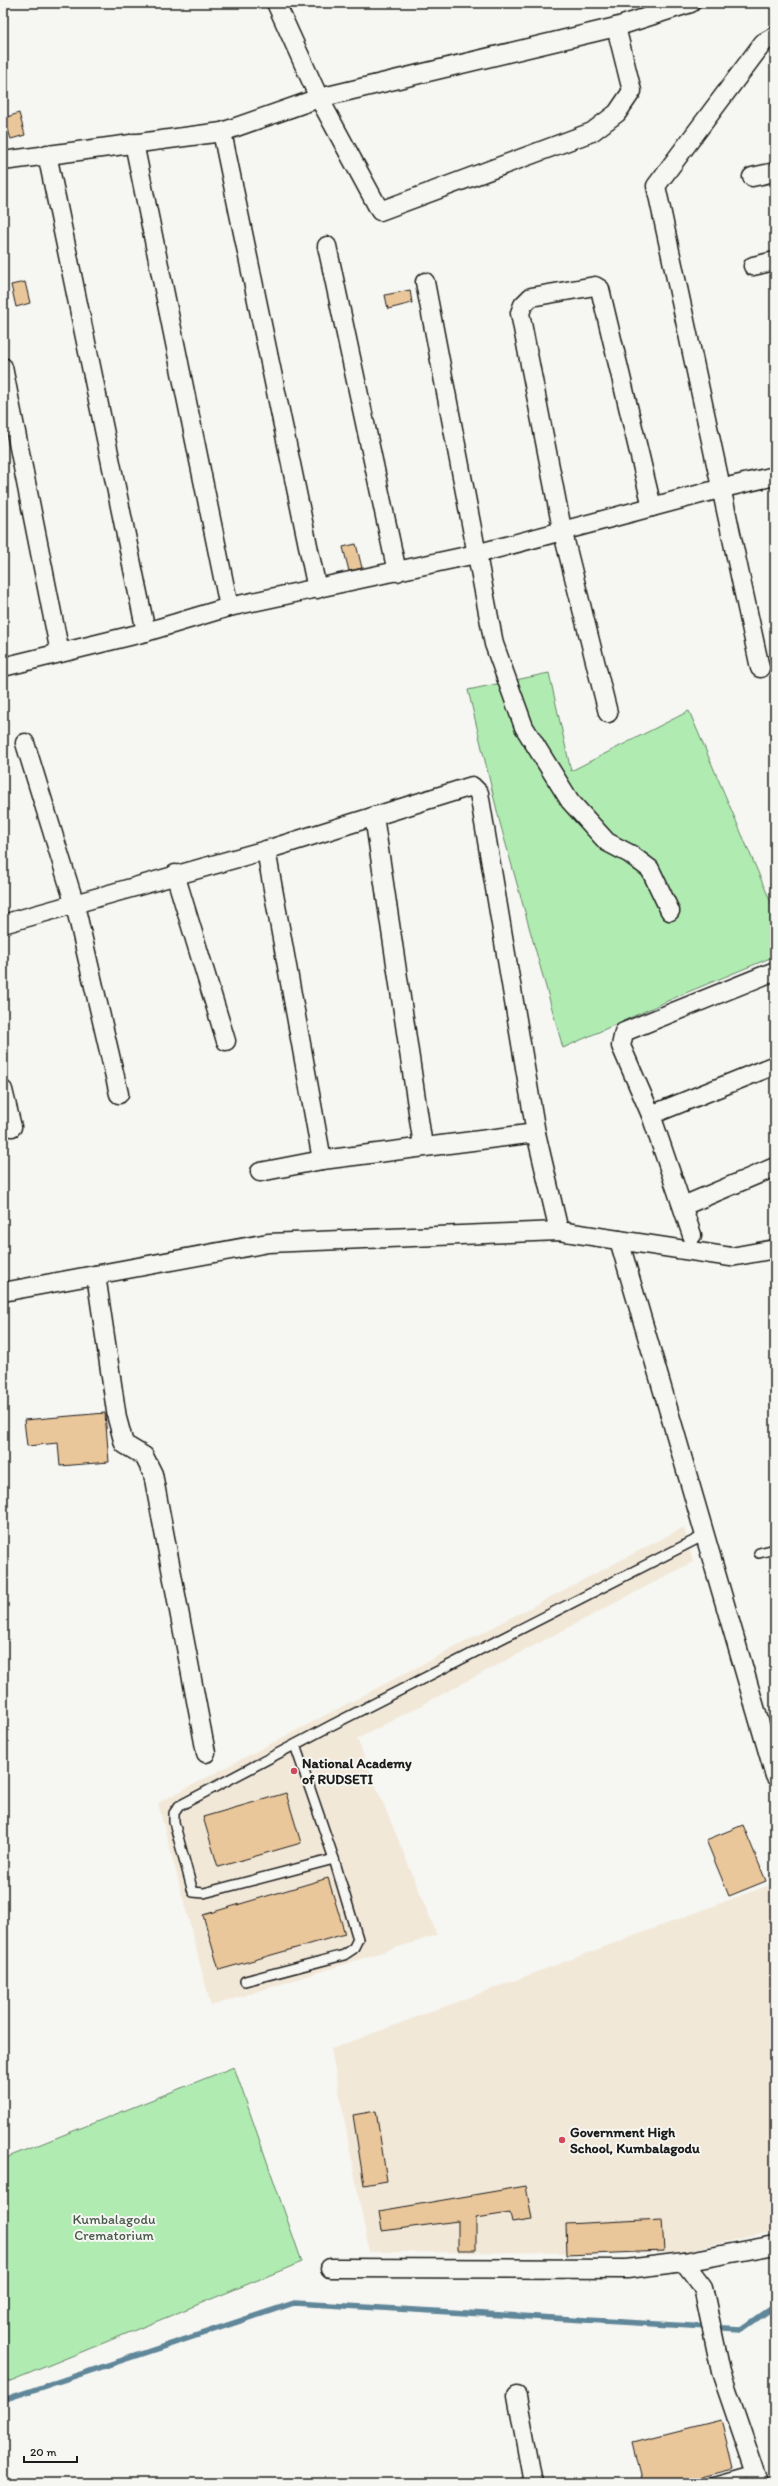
<svg xmlns="http://www.w3.org/2000/svg" width="778" height="2486" font-family="Itim,sans-serif">
  <style>
    .built { fill: #f2e8d8 }
    .green { fill: #b0ecb2; stroke: #668467 }
    .lines { fill: none; stroke-linecap: round; stroke-linejoin: round }
    .stream { stroke: #5e8699; stroke-width: 5.5 }
    .building { fill: #eac79b; stroke: #1c1c1c }
    .lane-casing { stroke: #1c1c1c; stroke-width: 12 }
    .street-casing { stroke: #1c1c1c; stroke-width: 21 }
    .lane { stroke: #f6f6f2; stroke-width: 9 }
    .street { stroke: #f6f6f2; stroke-width: 18 }
    .poi-dot { fill: #d1495b; stroke: #f6f6f2; stroke-width: 1.5 }
    .labels { text-anchor: middle; stroke-width: 4; stroke-linejoin: round; paint-order: stroke }
    .poi-label { font-size: 14px; font-weight: bold; fill: #1c1c1c; stroke: #f6f6f2; text-anchor: start }
    .park-label { font-size: 14px; fill: #485a49; stroke: #f6f6f2 }
  </style>
  <rect width="100%" height="100%" fill="#f6f6f2"/>
  <filter id="ink" filterUnits="userSpaceOnUse"><feTurbulence type="fractalNoise" baseFrequency=".025" numOctaves="2"/><feDisplacementMap in="SourceGraphic" scale="8" xChannelSelector="R" yChannelSelector="G"/><feConvolveMatrix kernelMatrix="1 2 1 2 8 2 1 2 1" color-interpolation-filters="sRGB"/></filter>
  <g filter="url(#ink)">
    <g class="built">
      <path d="M684,1527L693,1562L357,1739L437,1935L211,2006L158,1803Z"/>
      <path d="M775,1883V2231L677,2253L369,2252L331,2049Z"/>
    </g>
    <g class="green">
      <path d="M549,673L571,771L689,711L775,912V956L683,994L563,1048L500,823L468,690Z"/>
      <path d="M234,2067L302,2262L3,2384V2159Z"/>
    </g>
    <g class="lines">
      <path class="stream" d="M3,2400L294,2303L742,2329L775,2306"/>
    </g>
    <g class="building">
      <path d="M19,113L25,135L11,139L4,118Z"/>
      <path d="M25,282L30,303L16,307L11,285Z"/>
      <path d="M410,290L412,303L388,309L385,295Z"/>
      <path d="M356,544L362,568L349,571L343,547Z"/>
      <path d="M105,1413L109,1462L60,1466L58,1443L27,1446L24,1420Z"/>
      <path d="M286,1793L301,1843L218,1867L203,1817Z"/>
      <path d="M743,1825L766,1881L729,1896L706,1840Z"/>
      <path d="M328,1878L345,1934L219,1970L203,1915Z"/>
      <path d="M376,2111L387,2181L364,2185L353,2115Z"/>
      <path d="M526,2186L532,2219L512,2222L510,2213L476,2218V2250H458V2221L382,2231L379,2211Z"/>
      <path d="M662,2219L664,2251L567,2255L566,2224Z"/>
      <path d="M721,2420L733,2469L678,2483H643L633,2442Z"/>
    </g>
    <g class="lines">
      <defs>
        <g id="lane">
          <path d="M759,1553L775,1549"/>
          <path d="M295,1745L334,1859L204,1893L193,1892L174,1822V1813L179,1806L332,1725L705,1535"/>
          <path d="M245,1981L344,1955L353,1949L358,1939L334,1859"/>
          <path d="M712,2483L755,2471"/>
        </g>
        <g id="street">
          <path d="M276,3L319,98L380,211L592,132L617,113L632,91L616,27"/>
          <path d="M222,132L317,589"/>
          <path d="M134,143L229,607"/>
          <path d="M47,154L146,632"/>
          <path d="M3,161L222,132L319,98L616,27L691,3"/>
          <path d="M752,177L775,172"/>
          <path d="M327,246L397,572"/>
          <path d="M753,266L775,261"/>
          <path d="M425,282L494,644L524,727L570,801L607,842L630,854L650,869L670,911"/>
          <path d="M3,367L60,653"/>
          <path d="M3,667L146,632L229,607L476,554L723,488L775,476"/>
          <path d="M760,668L656,186L763,43L775,36"/>
          <path d="M608,713L562,529L520,313L523,305L531,297L595,286L600,289L652,507"/>
          <path d="M25,743L75,905L119,1094"/>
          <path d="M374,816L423,1146"/>
          <path d="M266,850L322,1160"/>
          <path d="M175,874L226,1041"/>
          <path d="M3,924L266,850L472,786L479,793L536,1133L559,1231"/>
          <path d="M3,1090L12,1127"/>
          <path d="M651,1115L775,1065"/>
          <path d="M260,1172L322,1160L536,1133"/>
          <path d="M683,1206L775,1167"/>
          <path d="M692,1235L651,1115L621,1046L624,1032L775,971"/>
          <path d="M619,1240L775,1776"/>
          <path d="M96,1275L117,1418L124,1444L144,1456L153,1474L206,1753"/>
          <path d="M3,1292L268,1243L559,1231L731,1257L775,1249"/>
          <path d="M684,2262L703,2287L721,2372L759,2483"/>
          <path d="M330,2268L627,2269L684,2262L775,2245"/>
          <path d="M517,2396L533,2483"/>
        </g>
      </defs>
      <use href="#lane" class="lane-casing"/>
      <use href="#street" class="street-casing"/>
      <use href="#lane" class="lane"/>
      <use href="#street" class="street"/>
    </g>
  </g>
  <g class="poi-dot">
    <circle cx="294" cy="1771" r="4"/>
    <circle cx="562" cy="2140" r="4"/>
  </g>
  <g class="labels">
    <g class="poi-label">
      <text x="302" y="1768">National Academy<tspan x="302" dy="16">of RUDSETI</tspan></text>
      <text x="570" y="2137">Government High<tspan x="570" dy="16">School, Kumbalagodu</tspan></text>
    </g>
    <g class="park-label">
      <text x="114" y="2224">Kumbalagodu<tspan x="114" dy="16">Crematorium</tspan></text>
    </g>
  </g>
  <rect width="778" height="2486" fill="none" stroke="#f6f6f2" stroke-width="16"/>
  <rect x="8" y="8" width="762" height="2470" fill="none" stroke="#1c1c1c" stroke-width="1.5" filter="url(#ink)"/>
  <path d="M24 2456v6h53v-6" fill="none" stroke="#1c1c1c" stroke-width="2"/>
  <text x="30" y="2456" font-size="12" fill="#1c1c1c" stroke="#f6f6f2" stroke-width="3" paint-order="stroke">20 m</text>
</svg>
